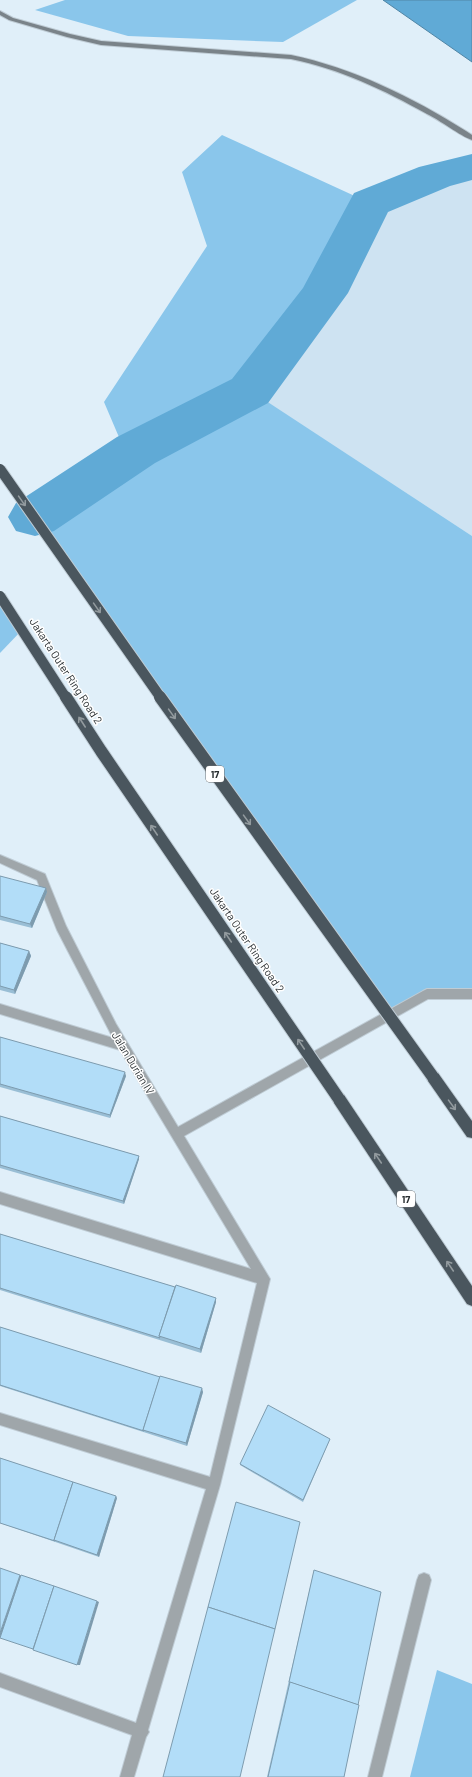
<svg xmlns="http://www.w3.org/2000/svg" width="472" height="1777" font-family="Barlow,sans-serif">
  <style>
    .built { fill: #cee3f2 }
    .green { fill: #8ac6eb }
    .water { fill: #60aad6; stroke: #5085a5 }
    .lines { fill: none; stroke-linecap: round; stroke-linejoin: round }
    .river { fill: #60aad6; fill-rule: evenodd }
    .street-casing { stroke: #bfccd5; stroke-width: 2 }
    .secondary-casing { stroke: #bfccd5; stroke-width: 2 }
    .highway-casing { stroke: #bfccd5; stroke-width: 2 }
    .street { fill: #9fa6aa; fill-rule: evenodd }
    .secondary { fill: #7a8389; fill-rule: evenodd }
    .highway { fill: #4a565e; fill-rule: evenodd }
    .highway-bridge-far1-casing { stroke: #bfccd5; stroke-width: 12; stroke-linecap: butt }
    .highway-bridge-casing { stroke: #bfccd5; stroke-width: 14; stroke-linecap: butt }
    .highway-bridge-far1 { stroke: #4a565e; stroke-width: 10 }
    .highway-bridge { stroke: #4a565e; stroke-width: 12 }
    .wall { fill: #99bed5 }
    .shaded-wall { fill: #7d9bae }
    .building { fill: #b2ddf8; stroke: #7d9bae }
    .oneway { stroke: #929a9e }
    .labels { text-anchor: middle; stroke-width: 3; stroke-linejoin: round; paint-order: stroke }
    .shield { fill: #fff; stroke: #696d70; stroke-width: 1 }
    .shield-label { font-size: 10px; font-weight: bold; fill: #292f32 }
    .street-label { font-size: 11px; fill: #292f32; stroke: #fff }
  </style>
  <rect width="100%" height="100%" fill="#e0eff9"/>
  <path class="built" d="M472,167V536L250,391L324,293L370,203L441,175Z"/>
  <g class="green">
    <path d="M65,0H357L283,42L128,36L35,10Z"/>
    <path d="M222,135L370,203L324,293L251,391L472,536V994H427L385,1012L35,517L127,456L104,402L207,246L182,172Z"/>
    <path d="M0,596L22,630L0,653Z"/>
    <path d="M437,1670L472,1684V1777H410Z"/>
  </g>
  <path class="water" d="M383,0H472V62Z"/>
  <g class="lines">
    <path class="river" d="M472,154V180L450,186L388,212L348,293L268,403L155,463L54,531L35,536L16,531L8,517L16,503L117,437L232,379L303,288L354,193L419,167Z"/>
    <defs>
      <g id="street">
        <path d="M0,855L45,874L66,926L116,1024L178,1127L423,991L427,989H472V999H428L184,1136L270,1279L220,1485L148,1730L149,1732L146,1737L134,1777H120L132,1735L0,1687V1673L136,1723L206,1489L0,1425V1413L210,1477L257,1283L0,1204V1192L251,1269L120,1050L0,1014V1004L113,1038L57,930L37,880L0,863Z"/>
        <path d="M424,1573L429,1575L431,1580L382,1777H368L417,1580L419,1575Z"/>
      </g>
      <path id="secondary" d="M0,11L13,18L70,34L101,41L291,55C353,68 412,97 466,131L472,135V140C460,136 440,120 427,114C384,90 340,69 291,59L101,45L67,37L9,20L0,15Z"/>
      <g id="highway">
        <path d="M433,1071L438,1073L472,1121V1138L467,1137L428,1081L426,1077L428,1073Z"/>
        <path d="M339,1093L344,1095L472,1286V1306L467,1304L334,1103L332,1099L334,1095Z"/>
      </g>
    </defs>
    <use href="#street" class="street-casing"/>
    <use href="#secondary" class="secondary-casing"/>
    <use href="#highway" class="highway-casing"/>
    <use href="#street" class="street"/>
    <use href="#secondary" class="secondary"/>
    <use href="#highway" class="highway"/>
    <defs>
      <g id="highway-bridge-far1">
        <path d="M0,469L161,698"/>
        <path d="M0,596L66,698"/>
      </g>
      <g id="highway-bridge">
        <path d="M66,697L101,751L339,1099"/>
        <path d="M160,697L433,1077"/>
      </g>
    </defs>
    <use href="#highway-bridge-far1" class="highway-bridge-far1-casing"/>
    <use href="#highway-bridge" class="highway-bridge-casing"/>
    <use href="#highway-bridge-far1" class="highway-bridge-far1"/>
    <use href="#highway-bridge" class="highway-bridge"/>
  </g>
  <g class="wall">
    <path d="M0,876L47,892L32,928L0,920Z"/>
    <path d="M0,943L29,951L31,956L15,994L0,990Z"/>
    <path d="M0,1037L126,1076L110,1118L0,1087Z"/>
    <path d="M0,1116L139,1156V1159L124,1204L0,1168Z"/>
    <path d="M0,1234L175,1287L216,1298V1302L201,1353L0,1290Z"/>
    <path d="M0,1327L203,1392L187,1446L0,1386Z"/>
    <path d="M330,1439L303,1502L240,1465V1464Z"/>
    <path d="M0,1458L117,1498L99,1557L0,1523Z"/>
    <path d="M314,1570L358,1705L344,1777H267Z"/>
  </g>
  <g class="shaded-wall">
    <path d="M46,888L47,892L32,928L30,924Z"/>
    <path d="M29,951L31,956L15,994L14,990Z"/>
    <path d="M125,1072L126,1076L110,1118V1115Z"/>
    <path d="M139,1156V1159L124,1204L123,1201Z"/>
    <path d="M216,1298V1302L201,1353L200,1349Z"/>
    <path d="M202,1388L203,1392L187,1446L186,1443Z"/>
    <path d="M116,1496L117,1498L99,1557L97,1555Z"/>
    <path d="M20,1575L23,1576L0,1638V1633Z"/>
    <path d="M97,1601L99,1602L80,1665H77Z"/>
  </g>
  <g class="building">
    <path d="M0,876L46,888L30,924L0,916Z"/>
    <path d="M0,943L29,951L14,990L0,986Z"/>
    <path d="M0,1037L125,1072L110,1115L0,1084Z"/>
    <path d="M0,1116L139,1156L123,1201L0,1165Z"/>
    <path d="M0,1234L175,1287L159,1336L160,1338L0,1288Z"/>
    <path d="M176,1285L216,1298L200,1349L159,1336Z"/>
    <path d="M0,1327L160,1377L143,1430L144,1431L0,1385Z"/>
    <path d="M160,1376L202,1388L186,1443L143,1430Z"/>
    <path d="M268,1405L330,1439L303,1500L240,1464Z"/>
    <path d="M0,1458L73,1482L54,1540L55,1541L0,1523Z"/>
    <path d="M73,1482L116,1496L97,1555L54,1540Z"/>
    <path d="M236,1502L300,1522L275,1629L208,1607Z"/>
    <path d="M0,1568L20,1575L0,1633Z"/>
    <path d="M314,1570L381,1592L358,1705L289,1682Z"/>
    <path d="M21,1575L54,1586L33,1649L0,1638Z"/>
    <path d="M54,1586L97,1601L77,1665L33,1650Z"/>
    <path d="M208,1607L275,1629L240,1777H163Z"/>
    <path d="M290,1682L359,1705L344,1777H268Z"/>
  </g>
  <defs><path id="oneway-shaft" d="M-6 0H5M1.5-3L5.5 0L1.5 3" fill="none" stroke-width="1.6" stroke-linecap="round" stroke-linejoin="round"/></defs>
  <g class="oneway">
    <use href="#oneway-shaft" transform="translate(22 501) rotate(55)"/>
    <use href="#oneway-shaft" transform="translate(97 608) rotate(55)"/>
    <use href="#oneway-shaft" transform="translate(172 714) rotate(55)"/>
    <use href="#oneway-shaft" transform="translate(82 722) rotate(-123)"/>
    <use href="#oneway-shaft" transform="translate(247 820) rotate(54)"/>
    <use href="#oneway-shaft" transform="translate(154 830) rotate(-124)"/>
    <use href="#oneway-shaft" transform="translate(228 937) rotate(-124)"/>
    <use href="#oneway-shaft" transform="translate(301 1044) rotate(-124)"/>
    <use href="#oneway-shaft" transform="translate(452 1105) rotate(54)"/>
    <use href="#oneway-shaft" transform="translate(378 1158) rotate(-124)"/>
    <use href="#oneway-shaft" transform="translate(450 1266) rotate(-124)"/>
  </g>
  <g class="labels">
    <g class="shield">
      <rect x="206" y="766" width="18" height="16" rx="3"/>
      <rect x="397" y="1191" width="18" height="16" rx="3"/>
    </g>
    <g class="shield-label">
      <text x="215" y="778">17</text>
      <text x="406" y="1203">17</text>
    </g>
    <g class="street-label">
      <text transform="translate(66 671) rotate(57)" y="4">Jakarta Outer Ring Road 2</text>
      <text transform="translate(247 940) rotate(56)" y="4">Jakarta Outer Ring Road 2</text>
      <text transform="translate(133 1063) rotate(59)" y="4">Jalan Durian IV</text>
    </g>
  </g>
</svg>
